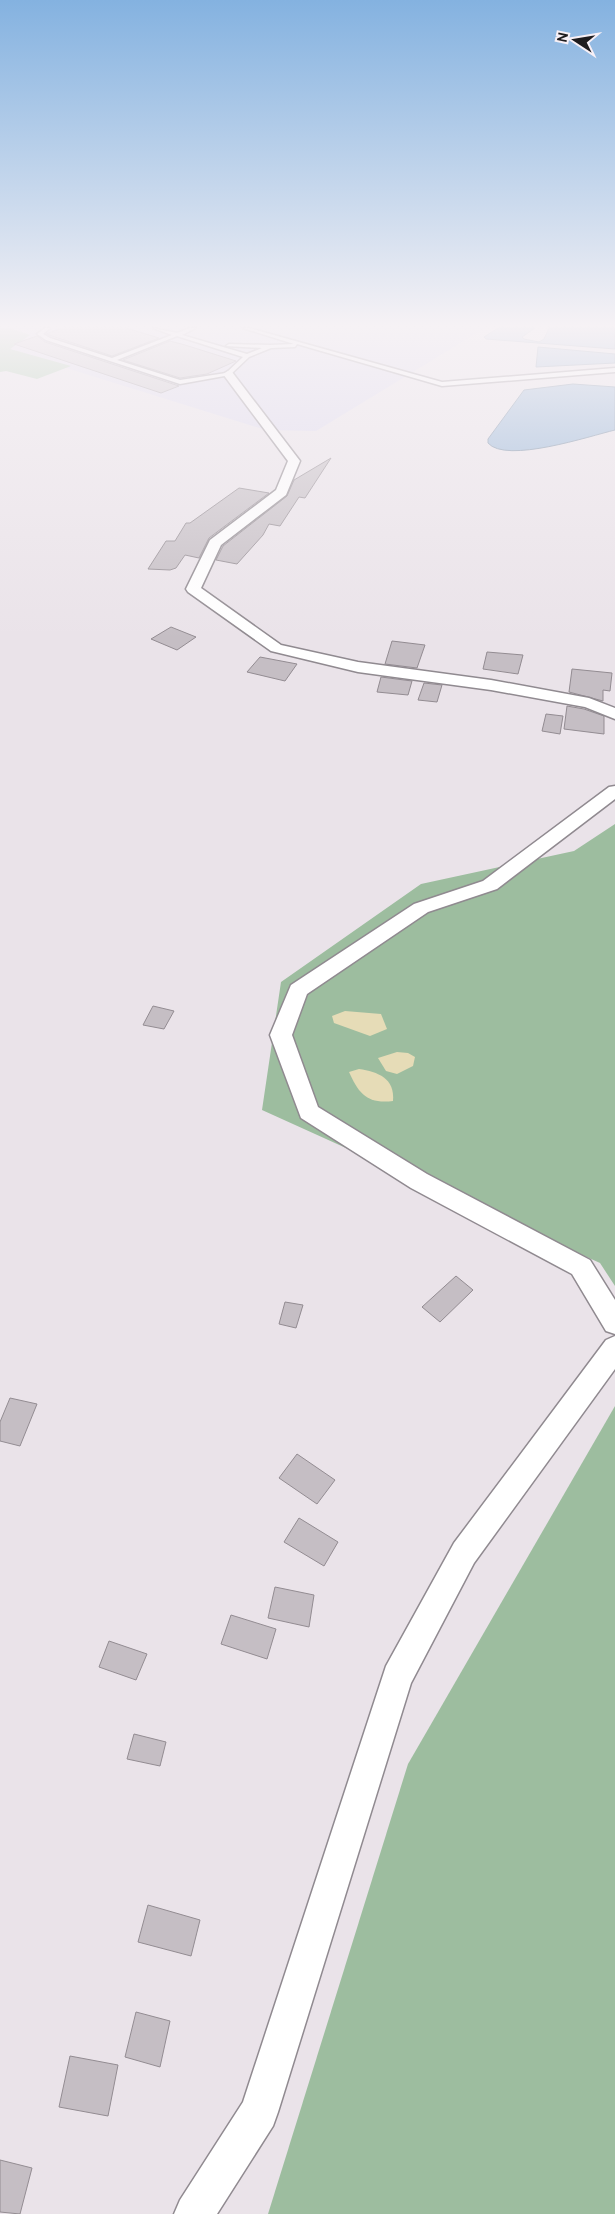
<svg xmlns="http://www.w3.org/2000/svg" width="615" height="2214" font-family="Overpass,sans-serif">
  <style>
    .industrial { fill: #dcd8ee }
    .green { fill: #9dbd9f }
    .forest { fill: #9dc39f }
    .sand { fill: #e6dcb7 }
    .water { fill: #8eb0d5; stroke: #6c849e }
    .building { fill: #c5bec4; stroke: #938c92 }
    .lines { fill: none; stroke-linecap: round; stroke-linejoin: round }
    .lane-casing { stroke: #908a90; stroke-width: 3 }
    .street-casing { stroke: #908a90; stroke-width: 3 }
    .lane { fill: #fff; fill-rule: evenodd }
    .street { fill: #fff; fill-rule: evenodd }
  </style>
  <rect width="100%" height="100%" fill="#eae3e9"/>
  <path class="industrial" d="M14,328H485L316,431L266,430L2,348L29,334Z"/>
  <g class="green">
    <path d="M615,824V1286L600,1263L262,1110L281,982L421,884L574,851Z"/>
    <path d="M615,1406V2214H268L408,1764Z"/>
  </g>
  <path class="forest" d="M0,328H10L30,335L10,349L71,366L37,379L6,371L0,372Z"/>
  <g class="sand">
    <path d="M345,1011L381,1014L387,1029L370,1036L334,1023L332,1016Z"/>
    <path d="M397,1052L408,1053L415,1057L413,1066L397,1074L386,1071L378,1058Z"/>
    <path d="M359,1069C378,1072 395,1078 393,1101C367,1104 359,1094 349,1072Z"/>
  </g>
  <g class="water">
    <path d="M498,328H535L522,337L524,339L539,342L544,339L549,328H615V349L486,339L484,337Z"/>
    <path d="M538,347L615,354V363L536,367Z"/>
    <path d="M573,384L615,387V430C590,436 506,464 488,443V439L524,390Z"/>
  </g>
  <g class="building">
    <path d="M62,328H126L159,338L112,356L46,334Z"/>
    <path d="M37,336L45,342L179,386L161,393L14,344Z"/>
    <path d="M170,341L185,345L236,361L207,374L180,378L123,360Z"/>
    <path d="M331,458L305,498L299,497L280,526L269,524L263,535L237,564L216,560L223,546L287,496L294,480Z"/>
    <path d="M239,488L269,493L209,538L199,558L185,555L176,568L170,570L148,569L166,541H175L186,523H190Z"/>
    <path d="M171,627L196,637L177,650L151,639Z"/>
    <path d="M392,641L425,645L417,668L385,664Z"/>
    <path d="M487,652L523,655L518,674L483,669Z"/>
    <path d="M260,657L297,664L285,681L247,672Z"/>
    <path d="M572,669L612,673L610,691L603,690V701L569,692Z"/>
    <path d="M381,677L412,681L408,695L377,692Z"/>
    <path d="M424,683L442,685L437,702L418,700Z"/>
    <path d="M567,706L584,709L604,716V734L564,729Z"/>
    <path d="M546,714L563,716L560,734L542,731Z"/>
    <path d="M153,1006L174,1011L164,1029L143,1025Z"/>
    <path d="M456,1276L473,1290L440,1322L422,1307Z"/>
    <path d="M285,1302L303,1305L296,1328L279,1324Z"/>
    <path d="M10,1398L37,1404L20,1446L0,1441V1422Z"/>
    <path d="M297,1454L335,1480L317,1504L279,1478Z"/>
    <path d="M299,1518L338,1542L324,1566L284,1542Z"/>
    <path d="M275,1587L314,1595L309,1627L268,1618Z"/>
    <path d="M231,1615L276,1629L267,1659L221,1644Z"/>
    <path d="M109,1641L147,1654L136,1680L99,1667Z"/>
    <path d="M134,1734L166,1742L160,1766L127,1759Z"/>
    <path d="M148,1905L200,1920L191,1956L138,1942Z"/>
    <path d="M136,2012L170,2021L160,2067L125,2057Z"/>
    <path d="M70,2056L118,2065L108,2116L59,2107Z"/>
    <path d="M0,2160L32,2168L20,2214L0,2212Z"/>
  </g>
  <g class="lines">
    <defs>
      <path id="lane" d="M45,328H50L43,334L50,338L112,358L172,335L153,328L177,333L190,328H196L182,335L247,354L262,348L226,346L229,344L270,345L294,344L243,328H249L442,382L615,368V372L442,386L297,344L295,347L271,348L249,357L230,375L180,384L46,340L37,334ZM177,336L243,357L226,373L180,380L117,360Z"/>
      <g id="street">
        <path d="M228,371L232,372L300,461L286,495L221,545L201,588L281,645L358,662L491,680L589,698L615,708V719L585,707L491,690L358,672L271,651L188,592L186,589L210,540L276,490L288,461L223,374Z"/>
        <path d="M615,786V799L497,889L428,912L307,994L292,1035L318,1107L427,1174L590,1260L615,1300V1334L606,1331L572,1274L411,1188L301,1118L270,1035L291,985L414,904L483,881L609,787Z"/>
        <path d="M615,1336V1369L474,1563L411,1683L278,2112L273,2126L217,2214H174L180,2200L243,2102L386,1666L454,1543L606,1340Z"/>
      </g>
    </defs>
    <use href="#lane" class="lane-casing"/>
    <use href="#street" class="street-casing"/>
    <use href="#lane" class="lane"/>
    <use href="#street" class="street"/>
  </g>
  <linearGradient id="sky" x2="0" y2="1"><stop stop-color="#84b2e0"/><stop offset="0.51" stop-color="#f6f2f5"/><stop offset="1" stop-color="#f6f2f5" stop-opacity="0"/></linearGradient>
  <rect width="615" height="638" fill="url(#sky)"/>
  <g transform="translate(575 40) rotate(282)" stroke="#f7f0f6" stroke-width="4" paint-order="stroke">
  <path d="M0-4L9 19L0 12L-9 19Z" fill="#1e1c1e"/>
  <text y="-8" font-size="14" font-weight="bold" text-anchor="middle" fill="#1e1c1e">N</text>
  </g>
</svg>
